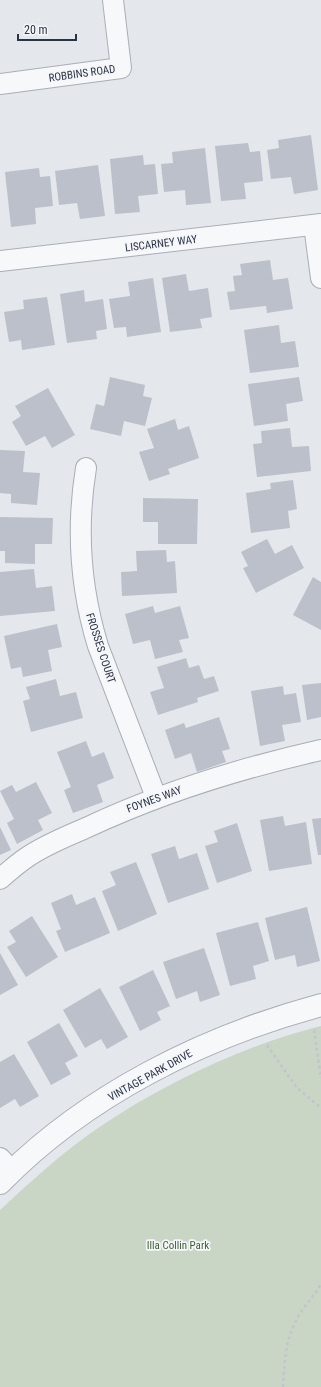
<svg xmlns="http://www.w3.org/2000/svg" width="321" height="1387" font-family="'Roboto Condensed',sans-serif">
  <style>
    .green { fill: #c9d6c5 }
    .building { fill: #bbc0ca }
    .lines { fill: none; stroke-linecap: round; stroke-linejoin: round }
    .minor-casing { stroke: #a9aeb7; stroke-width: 22 }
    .tertiary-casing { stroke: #a9aeb7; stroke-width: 24 }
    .path { stroke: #c2c5cb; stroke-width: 2.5; stroke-dasharray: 3 3; stroke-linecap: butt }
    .minor { stroke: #f7f8fa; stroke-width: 20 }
    .tertiary { stroke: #f7f8fa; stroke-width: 22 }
    .labels { text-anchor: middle; stroke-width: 3.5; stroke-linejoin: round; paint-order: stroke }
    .street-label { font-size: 11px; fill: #2b3445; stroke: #f4f6f9 }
    .park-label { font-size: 11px; fill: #3f6138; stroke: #f4f6f9 }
  </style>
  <rect width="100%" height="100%" fill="#e4e7ec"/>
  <path class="green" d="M321,1026V1387H0V1210C31,1181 63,1152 98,1128C165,1083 242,1046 321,1026Z"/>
  <g class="building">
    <path d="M311,135L318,190L294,194L291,177L271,179L267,150L279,148L278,140Z"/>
    <path d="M248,143L250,152L260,151L263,181L244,183L246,199L221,201L215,146Z"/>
    <path d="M205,148L211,203L186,205L185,190L164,192L161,164L173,163L172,152Z"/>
    <path d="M143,155L144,165L155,164L158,194L138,196L140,212L115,214L110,159Z"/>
    <path d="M98,165L105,216L80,219L77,203L59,205L55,171Z"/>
    <path d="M39,168L40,177L50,176L53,206L35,208L36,224L11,227L5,172Z"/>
    <path d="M270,260L273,280L288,278L293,309L267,313L266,306L230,310L227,292L235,291L233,276L242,275L240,264Z"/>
    <path d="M186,274L189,291L208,288L212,317L200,319L202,328L170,332L162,278Z"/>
    <path d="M153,278L161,332L127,337L126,327L114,328L109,299L130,296L128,282Z"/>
    <path d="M84,290L85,302L103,299L107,329L96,331L97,339L67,343L60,294Z"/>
    <path d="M47,297L55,345L22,350L21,340L9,342L4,312L24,309L23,300Z"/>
    <path d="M279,325L281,343L295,341L299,367L250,373L244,330Z"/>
    <path d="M110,377L145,385L143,396L152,398L145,426L124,421L121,436L90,429L96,404L104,406Z"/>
    <path d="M299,377L303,401L286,404L288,421L254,426L248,384Z"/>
    <path d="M48,388L75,435L52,448L45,436L26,446L12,422L21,416L15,406Z"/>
    <path d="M175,419L178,430L189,426L199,458L168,469L170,474L149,481L139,452L154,448L147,429Z"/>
    <path d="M290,428L292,447L309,446L311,471L257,477L253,444L262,443L261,431Z"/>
    <path d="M0,450L25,451L23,472L40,473L37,505L11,503V494L0,493Z"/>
    <path d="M293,480L297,509L288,511L290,528L251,533L246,493L271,489L270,483Z"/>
    <path d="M143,498L198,499L197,544H158V522H143Z"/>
    <path d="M0,517L53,518L52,544H35V564L5,563V551H0Z"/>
    <path d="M267,539L275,554L292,545L304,568L256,593L243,568L248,566L241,552Z"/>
    <path d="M166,550L167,562L175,561L177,593L122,596L121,572L137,571L136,551Z"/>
    <path d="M34,569L36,588L52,586L55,611L0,616V572Z"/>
    <path d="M313,577L321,582V630L293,615Z"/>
    <path d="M153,606L155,613L180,606L189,638L179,640L183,652L155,659L150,640L133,644L125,614Z"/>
    <path d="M57,624L62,647L48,650L52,671L23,677L21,667L11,669L4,636Z"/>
    <path d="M186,658L189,668L199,665L204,679L214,676L219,691L197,698L198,702L158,715L150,692L164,688L157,667Z"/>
    <path d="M56,679L60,696L76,692L83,718L31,732L23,701L30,699L26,687Z"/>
    <path d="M321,683V717L307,720L302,685Z"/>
    <path d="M283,686L284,695L296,693L301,722L282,725L285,741L260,746L251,691Z"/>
    <path d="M219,717L230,749L222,751L226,762L197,772L191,753L175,759L165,730L184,723L186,728Z"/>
    <path d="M86,741L92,757L104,752L114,778L97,785L103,802L73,813L64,790L71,787L57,752Z"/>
    <path d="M36,782L52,813L38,820L43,830L17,844L7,823L14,819L0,791L12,785L16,792Z"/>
    <path d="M283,816L285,826L306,822L312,864L269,871L260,820Z"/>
    <path d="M321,818V855H318L312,819Z"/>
    <path d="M237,823L252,871L217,883L205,846L218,842L214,831Z"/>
    <path d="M0,827L11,850L0,855Z"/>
    <path d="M175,846L179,859L197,853L209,889L168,903L151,854Z"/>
    <path d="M136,862L157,914L118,931L102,891L116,885L110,872Z"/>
    <path d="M72,894L76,905L95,897L110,933L65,952L56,931L61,929L51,903Z"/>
    <path d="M307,907L320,961L297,967L295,955L275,960L265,918Z"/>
    <path d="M32,916L58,957L26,977L7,947L16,942L9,931Z"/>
    <path d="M258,922L269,961L253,966L256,979L230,986L216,933Z"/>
    <path d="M204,948L220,995L200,1002L197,991L176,999L163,962Z"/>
    <path d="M0,953L18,985L0,995Z"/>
    <path d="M153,970L170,1006L157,1012L161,1020L140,1031L119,987Z"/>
    <path d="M100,988L128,1037L107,1049L101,1039L85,1048L63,1010Z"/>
    <path d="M59,1023L78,1056L65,1063L71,1074L51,1085L27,1042Z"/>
    <path d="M14,1054L39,1096L20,1107L15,1099L0,1108V1062Z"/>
  </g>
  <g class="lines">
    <defs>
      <g id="minor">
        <path d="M0,84L121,68L113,0"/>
        <path d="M314,225L321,278"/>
        <path d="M0,261L321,224"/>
        <path d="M86,468C76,529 80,587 98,646L156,797"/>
        <path d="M0,879C8,872 17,864 26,858C44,845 68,836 88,827C163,792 241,768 321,750"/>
        <path d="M0,1158L12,1171"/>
      </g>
      <path id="tertiary" d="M0,1183C86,1095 203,1037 321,1005"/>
    </defs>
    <use href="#minor" class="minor-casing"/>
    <use href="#tertiary" class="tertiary-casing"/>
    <g class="path">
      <path d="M314,1030L321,1078"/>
      <path d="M267,1045L297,1088L321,1108"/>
      <path d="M283,1387C285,1356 285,1336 303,1309C309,1301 316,1293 321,1284"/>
    </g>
    <use href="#minor" class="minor"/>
    <use href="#tertiary" class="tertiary"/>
  </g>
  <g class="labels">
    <g class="street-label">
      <text transform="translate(82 73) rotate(-8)" y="4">ROBBINS ROAD</text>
      <text transform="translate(161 243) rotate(-7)" y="4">LISCARNEY WAY</text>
      <text transform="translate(101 648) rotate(72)" y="4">FROSSES COURT</text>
      <text transform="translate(154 799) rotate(-20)" y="4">FOYNES WAY</text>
      <text transform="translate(150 1075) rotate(-29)" y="4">VINTAGE PARK DRIVE</text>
    </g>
    <g class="park-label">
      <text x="178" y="1249">Illa Collin Park</text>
    </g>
  </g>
  <path d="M18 34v6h58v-6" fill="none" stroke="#2b3445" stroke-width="2"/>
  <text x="24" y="34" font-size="12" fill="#2b3445" stroke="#f4f6f9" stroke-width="3" paint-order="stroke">20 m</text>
</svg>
